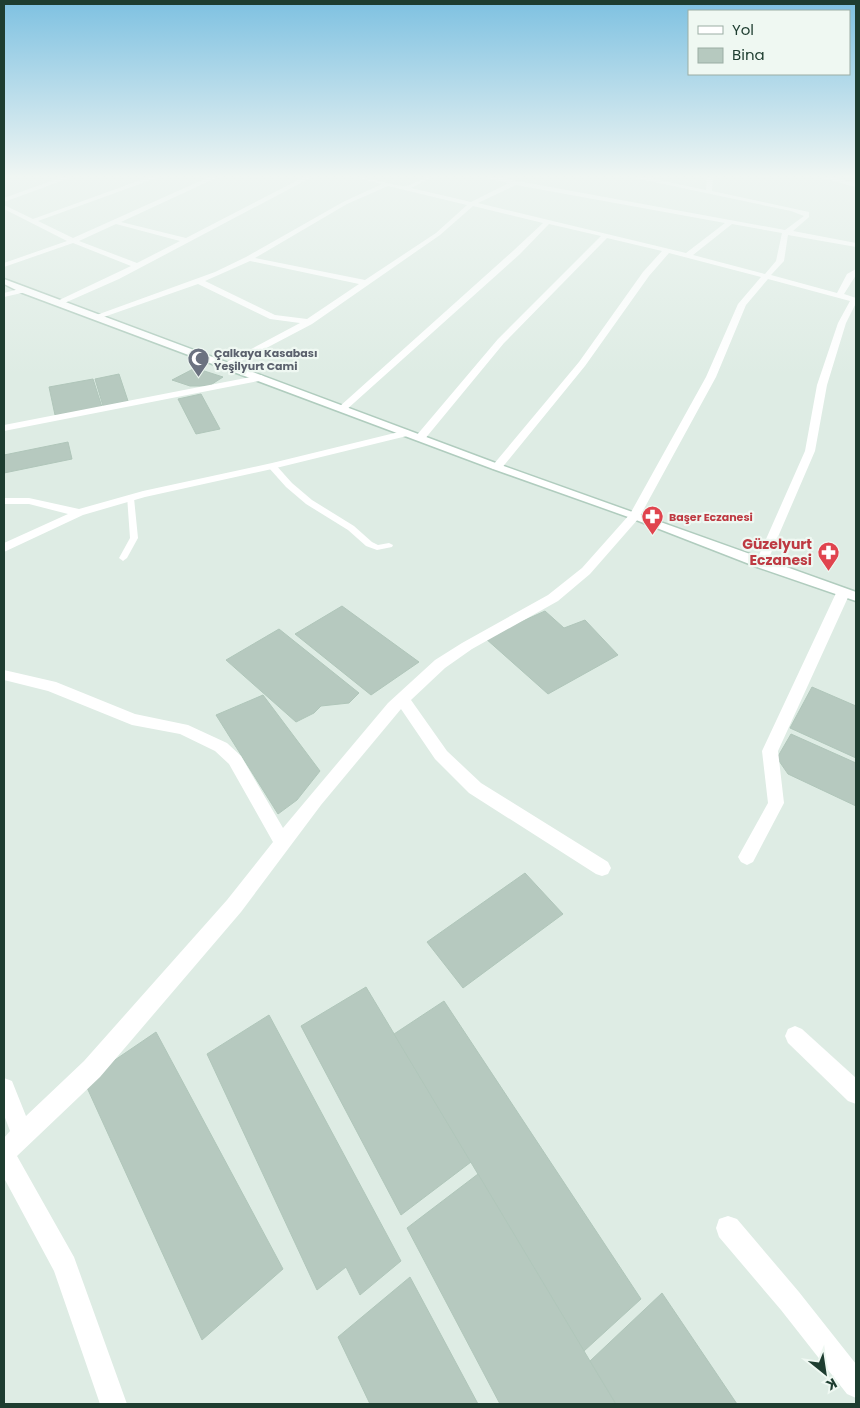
<svg xmlns="http://www.w3.org/2000/svg" width="860" height="1408" font-family="Poppins,sans-serif">
  <style>
    .building { fill: #b6c9bf; stroke: #b0c6ba }
    .lines { fill: none; stroke-linecap: round; stroke-linejoin: round }
    .secondary-casing { stroke: #b0ccbe; stroke-width: 3 }
    .service { fill: #fff; fill-rule: evenodd }
    .minor { fill: #fff; fill-rule: evenodd }
    .tertiary { fill: #fff; fill-rule: evenodd }
    .secondary { fill: #fff; fill-rule: evenodd }
    .labels { text-anchor: middle; stroke-width: 4.5; stroke-linejoin: round; paint-order: stroke }
    .far-worship-label { font-size: 11px; font-weight: bold; fill: #5b616d; stroke: #eff8f2; text-anchor: start }
    .far-health-label { font-size: 11px; font-weight: bold; fill: #be3a42; stroke: #eff8f2; text-anchor: start }
    .health-label { font-size: 14px; font-weight: bold; fill: #be3a42; stroke: #eff8f2; text-anchor: end }
  </style>
  <rect width="100%" height="100%" fill="#deece4"/>
  <g class="building">
    <path d="M195,368L223,377L209,386H190L172,380Z"/>
    <path d="M119,374L128,401L103,406L95,379Z"/>
    <path d="M93,379L102,407L55,415L49,387Z"/>
    <path d="M201,394L220,429L196,434L178,399Z"/>
    <path d="M68,442L72,459L4,473V455Z"/>
    <path d="M342,606L419,662L371,695L295,634Z"/>
    <path d="M545,611L564,628L585,620L618,655L548,694L485,638Z"/>
    <path d="M279,629L359,693L349,703L321,706L314,713L296,722L226,660Z"/>
    <path d="M812,687L856,706V758L790,728Z"/>
    <path d="M263,695L320,771L297,800L278,814L216,715Z"/>
    <path d="M791,734L856,763V806L788,774L777,758Z"/>
    <path d="M525,873L563,914L463,988L427,942Z"/>
    <path d="M366,987L471,1162L401,1215L301,1026Z"/>
    <path d="M444,1001L641,1299L584,1351L394,1034Z"/>
    <path d="M269,1015L401,1261L360,1295L346,1267L317,1290L207,1054Z"/>
    <path d="M156,1032L283,1269L202,1340L84,1081Z"/>
    <path d="M478,1174L590,1361L616,1404H500L407,1228Z"/>
    <path d="M410,1277L478,1404H370L338,1337Z"/>
    <path d="M662,1293L737,1404H616L590,1361Z"/>
  </g>
  <g class="lines">
    <defs>
      <path id="secondary" d="M4,279L501,465L856,592V601L757,567L631,518L493,469L20,292L4,284Z"/>
    </defs>
    <use href="#secondary" class="secondary-casing"/>
    <g class="service">
      <path d="M269,464H275L292,483L312,500L354,526L372,542L378,545L389,543L393,545L392,547L377,550L366,546L348,530L306,504L286,487L269,468Z"/>
      <path d="M127,496H130L134,498L138,538L127,558L123,561L119,558L130,538Z"/>
    </g>
    <g class="minor">
      <path d="M62,177H72L4,202V198Z"/>
      <path d="M149,177H159L38,221L73,238L209,177H218L121,222L186,238L304,177H312L119,279L60,305L53,303L131,266L73,243L4,267V263L67,241L4,209V205L33,219ZM116,224L180,241L137,263L79,241Z"/>
      <path d="M355,177C369,177 398,187 406,186C416,184 421,177 432,177L411,188L471,202L509,183L481,177H496L785,230L804,216L791,211L630,177H644L706,190L707,177H713L712,191L809,212V217L793,231L856,243V247L788,235L784,261L771,275L837,293L847,274L856,269V275L844,294L856,298V303L846,323L827,385L815,451L765,567L761,568L755,564L805,451L817,385L838,323L850,301L768,279L746,305L716,377L639,518L590,574L558,601L472,649L445,668L411,700L447,751L481,783L608,862L611,868L608,874L602,876L596,874L469,793L435,759L401,709L321,805L241,912L100,1077L17,1156L74,1257L127,1404H100L54,1271L4,1178V1138L10,1131L4,1115V1078L12,1081L26,1116L84,1061L227,900L273,842L229,764L215,751L180,734L132,725L48,691L4,680V670L56,682L135,714L188,725L227,743L241,756L283,828L388,703L435,660L462,643L548,595L582,568L630,514L706,377L738,304L761,277L669,253L649,276L585,366L501,469H493L492,467L493,465L579,362L643,272L662,251L607,238L504,343L424,440L420,441L415,438L416,436L498,339L601,236L549,224L520,254L345,411H339V407L514,250L543,223L473,206L440,235L312,324L228,368L225,367V363L300,323L270,319L198,284L98,319L91,317L215,272L246,257L343,202L382,184ZM516,185L725,223L686,253L478,203ZM388,186L467,205L436,233L365,280L255,258L347,204ZM732,224L782,233L776,261L765,274L693,255ZM250,261L359,284L307,319L275,315L205,281Z"/>
      <path d="M23,288H26V292L4,297V293Z"/>
      <path d="M261,375L266,378L264,380L4,431V425Z"/>
      <path d="M407,430L412,433L411,435L272,469L145,497L83,515L4,552V543L68,514L29,504H4V498H29L79,509L143,491L272,463Z"/>
      <path d="M843,589L850,593L778,751L784,803L753,862L747,865L741,862L738,857L768,803L762,751L836,593Z"/>
      <path d="M795,1026L802,1029L856,1078V1104L848,1101L788,1043L785,1036L788,1029Z"/>
      <path d="M728,1216L737,1219L799,1292L856,1364V1398L847,1394L781,1310L719,1237L716,1228L719,1219Z"/>
    </g>
    <path class="tertiary" d="M818,177H831L856,183V187Z"/>
    <use href="#secondary" class="secondary"/>
  </g>
  <linearGradient id="sky" x2="0" y2="1"><stop stop-color="#7ec1e1"/><stop offset="0.47" stop-color="#f0f6f3"/><stop offset="1" stop-color="#f0f6f3" stop-opacity="0"/></linearGradient>
  <rect width="860" height="375" fill="url(#sky)"/>
  <defs>
    <symbol id="mosque-pin" viewBox="-11 -11 22 30"><path d="M0 17L-7.5 6A9.5 9.5 0 1 1 7.5 6Z" fill="#6b7280" stroke="#eff8f2"/><path d="M3.5-4.9A6 6 0 1 0 3.5 4.9A5 5 0 1 1 3.5-4.9Z" fill="#fff"/></symbol>
    <symbol id="pharmacy-pin" viewBox="-11 -11 22 30"><path d="M0 17L-7.5 6A9.5 9.5 0 1 1 7.5 6Z" fill="#e0444e" stroke="#eff8f2"/><path d="M-2-6h4v4h4v4h-4v4h-4v-4h-4v-4h4Z" fill="#fff"/></symbol>
  </defs>
  <g fill-rule="evenodd">
    <use href="#mosque-pin" x="186" y="346" width="25" height="34"/>
    <use href="#pharmacy-pin" x="640" y="504" width="25" height="34"/>
    <use href="#pharmacy-pin" x="816" y="540" width="25" height="34"/>
  </g>
  <g class="labels">
    <g class="far-worship-label">
      <text x="214" y="357">Çalkaya Kasabası<tspan x="214" dy="13">Yeşilyurt Cami</tspan></text>
    </g>
    <g class="far-health-label">
      <text x="669" y="521">Başer Eczanesi</text>
    </g>
    <g class="health-label">
      <text x="812" y="549">Güzelyurt<tspan x="812" dy="16">Eczanesi</tspan></text>
    </g>
  </g>
  <rect width="860" height="1408" fill="none" stroke="#1e3d30" stroke-width="10"/>
  <rect x="688" y="10" width="162" height="65" fill="#eff8f2" stroke="#9bada4"/>
  <rect x="698" y="26" width="25" height="8" fill="#ffffff" stroke="#9bada4"/>
  <text x="732" y="35" font-size="15" fill="#1e3d30">Yol</text>
  <rect x="698" y="48" width="25" height="15" fill="#b6c9bf" stroke="#9bada4"/>
  <text x="732" y="60" font-size="15" fill="#1e3d30">Bina</text>
  <g transform="translate(825 1373) rotate(150)" stroke="#eff8f2" stroke-width="4" paint-order="stroke">
  <path d="M0-4L9 19L0 12L-9 19Z" fill="#1e3d30"/>
  <text y="-8" font-size="14" font-weight="bold" text-anchor="middle" fill="#1e3d30">K</text>
  </g>
</svg>
